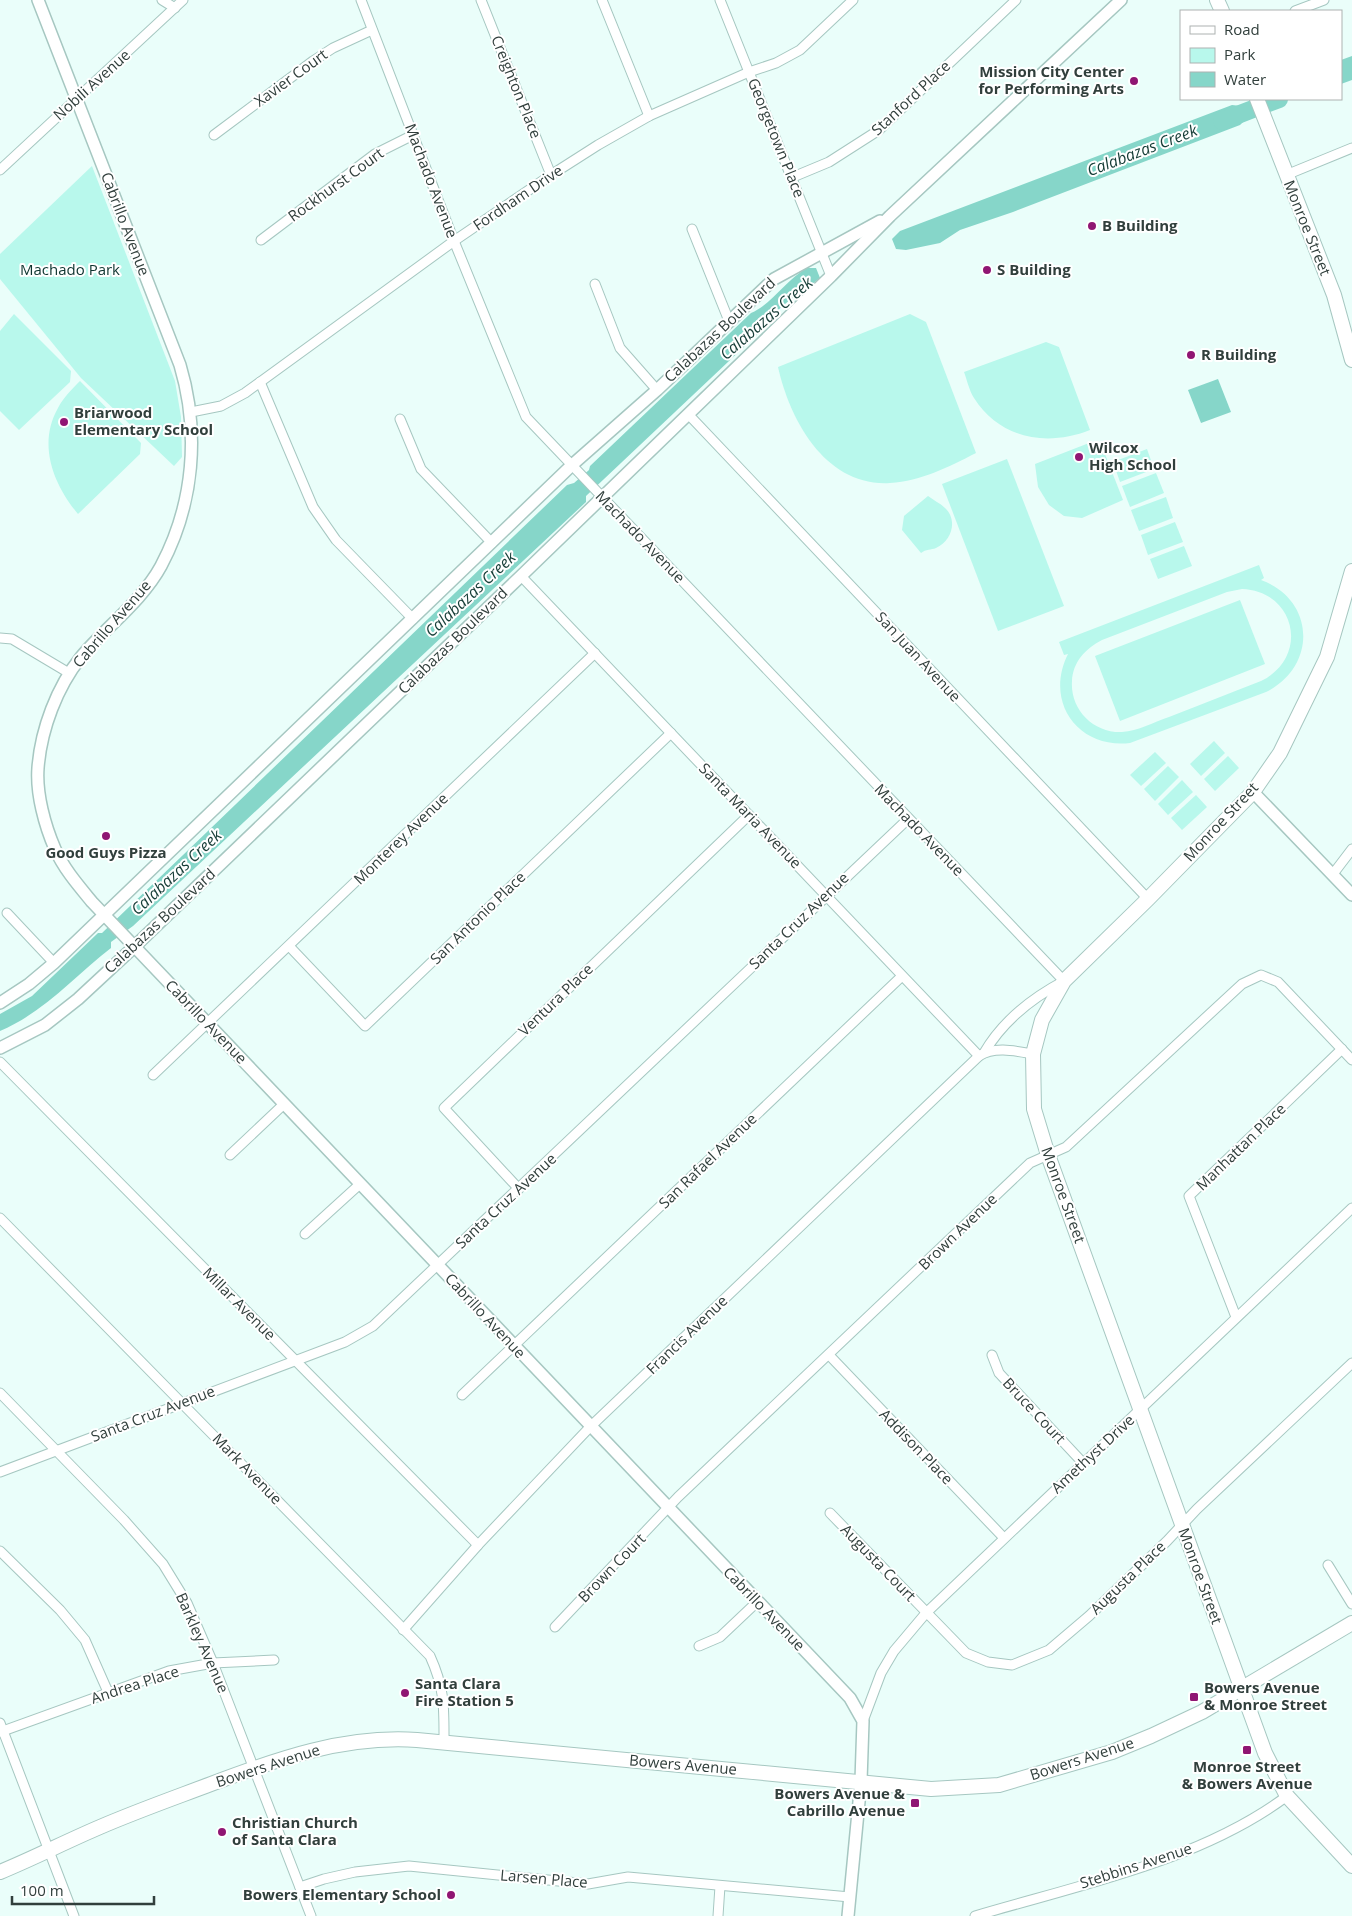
<svg xmlns="http://www.w3.org/2000/svg" width="1352" height="1916" font-family="'Open Sans',sans-serif">
  <style>
    .green { fill: #b8f8ec; fill-rule: evenodd }
    .water { fill: #86d6c9 }
    .lines { fill: none; stroke-linecap: round; stroke-linejoin: round }
    .river { stroke: #86d6c9; stroke-width: 18 }
    .minor-casing { stroke: #a6c7c1; stroke-width: 11 }
    .tertiary-casing { stroke: #a6c7c1; stroke-width: 14 }
    .secondary-casing { stroke: #a6c7c1; stroke-width: 16 }
    .minor { stroke: #fff; stroke-width: 9 }
    .tertiary { stroke: #fff; stroke-width: 11 }
    .secondary { stroke: #fff; stroke-width: 14 }
    .poi-dot { fill: #901673; stroke: #fff; stroke-width: 2 }
    .labels { text-anchor: middle; stroke-width: 4; stroke-linejoin: round; paint-order: stroke }
    .poi-label { font-size: 15px; font-weight: bold; fill: #313f3c; stroke: #fff; text-anchor: start }
    .street-label { font-size: 15px; fill: #313f3c; stroke: #fff }
    .park-label { font-size: 15px; fill: #0e3530; stroke: #fff }
    .water-label { font-size: 16px; font-style: italic; fill: #163d37; stroke: #fff }
  </style>
  <rect width="100%" height="100%" fill="#eafefa"/>
  <g class="green">
    <path d="M92,166L175,381L181,417L182,457L174,466L81,378L0,279V254Z"/>
    <path d="M14,314L71,371L70,382L19,430L0,411V331Z"/>
    <path d="M910,314L926,322L976,453C949,467 921,481 890,483C826,487 790,421 778,367Z"/>
    <path d="M1046,342L1059,347L1090,430C1047,447 1000,439 974,398C969,390 967,380 964,372Z"/>
    <path d="M80,381L141,443L140,454L78,514C54,485 37,445 58,408C63,398 72,389 80,381Z"/>
    <path d="M1089,443L1103,449L1123,500L1082,518L1064,516L1049,505L1038,487L1035,464Z"/>
    <path d="M1147,449L1154,469L1120,482L1113,462Z"/>
    <path d="M1007,459L1064,606L998,631L942,484Z"/>
    <path d="M1156,473L1164,493L1130,507L1122,486Z"/>
    <path d="M928,496C933,500 940,503 945,508C958,520 952,541 936,548C931,550 926,549 921,553L902,530L904,516Z"/>
    <path d="M1166,497L1173,518L1139,531L1131,510Z"/>
    <path d="M1175,522L1183,542L1148,555L1141,535Z"/>
    <path d="M1184,546L1192,566L1158,579L1150,559Z"/>
    <path d="M1259,565L1264,578L1261,580C1316,600 1317,667 1266,692L1130,743C1078,749 1044,702 1068,654L1064,655L1059,642ZM1242,589C1296,591 1310,657 1261,681C1230,693 1200,705 1169,717C1154,722 1138,731 1122,732C1093,733 1070,709 1072,681C1073,662 1085,649 1102,640L1227,592Z"/>
    <path d="M1240,600L1265,664L1120,721L1095,656Z"/>
    <path d="M1214,741L1225,753L1201,776L1190,764Z"/>
    <path d="M1155,752L1166,763L1141,786L1130,775Z"/>
    <path d="M1228,756L1239,768L1215,791L1204,779Z"/>
    <path d="M1168,766L1179,777L1155,801L1144,789Z"/>
    <path d="M1182,780L1193,792L1168,815L1158,804Z"/>
    <path d="M1196,795L1207,807L1182,830L1171,818Z"/>
  </g>
  <g class="water">
    <path d="M1352,56V80L1341,84V60Z"/>
    <path d="M1232,105L1241,106L1246,119L1240,125L1013,212L960,230L940,243L906,250L896,249L892,239L900,231Z"/>
    <path d="M807,268H816L820,278C802,293 777,305 765,327L586,496V502L133,926L111,942V948C75,976 43,1013 0,1031V1014L32,996L98,933H102L567,485L574,483L589,470L590,466L751,313C772,304 786,280 807,268Z"/>
    <path d="M1218,379L1231,412L1201,423L1188,390Z"/>
  </g>
  <g class="lines">
    <path class="river" d="M1222,121L1279,99"/>
    <defs>
      <g id="minor">
        <path d="M162,0L175,8"/>
        <path d="M361,0L454,241L526,417L1064,981C1032,998 1002,1022 984,1053"/>
        <path d="M481,0L551,175"/>
        <path d="M602,0L649,116"/>
        <path d="M720,0L831,276"/>
        <path d="M1295,11L1324,0"/>
        <path d="M214,135L313,61L333,48L372,30"/>
        <path d="M0,170L183,0"/>
        <path d="M1286,175L1352,148"/>
        <path d="M793,177L829,162L879,130L1016,0"/>
        <path d="M692,229L729,321"/>
        <path d="M261,240L375,154L413,135"/>
        <path d="M595,284L620,348L657,390"/>
        <path d="M260,382L313,507L336,540L413,619"/>
        <path d="M191,412L221,406L245,393L454,241L551,175L598,145L649,116L749,72L776,63L800,50L853,0"/>
        <path d="M688,414L1148,899"/>
        <path d="M400,419L421,469L492,543"/>
        <path d="M521,576L979,1056"/>
        <path d="M0,638L12,639L69,673"/>
        <path d="M1333,874L1352,849"/>
        <path d="M7,913L54,963"/>
        <path d="M289,946L365,1026L671,733"/>
        <path d="M0,1062L478,1545"/>
        <path d="M153,1075L595,653"/>
        <path d="M230,1155L284,1104"/>
        <path d="M519,1189L444,1108L749,815"/>
        <path d="M0,1218L430,1656C445,1689 444,1707 444,1743"/>
        <path d="M305,1234L360,1184"/>
        <path d="M1236,1317L1189,1196L1342,1049"/>
        <path d="M829,1355L1004,1538"/>
        <path d="M992,1355L999,1373L1083,1463"/>
        <path d="M0,1393L124,1520L163,1564L187,1603L213,1663L311,1916"/>
        <path d="M462,1395L902,976"/>
        <path d="M0,1472L345,1342L373,1326L908,819"/>
        <path d="M830,1513L966,1653L988,1662L1012,1665L1049,1650L1089,1616L1167,1541L1197,1509L1352,1363"/>
        <path d="M0,1551L60,1610L85,1640L108,1692"/>
        <path d="M1328,1565L1352,1604"/>
        <path d="M555,1627L678,1497L1030,1163L1066,1147L1242,984L1261,975L1278,982L1352,1060"/>
        <path d="M403,1630L478,1545L590,1427L979,1056C994,1046 1016,1051 1033,1054"/>
        <path d="M699,1646L720,1637L757,1602"/>
        <path d="M863,1721L881,1673L894,1651L926,1613L1352,1208"/>
        <path d="M0,1723L74,1916"/>
        <path d="M0,1732L169,1671L213,1663L274,1660"/>
        <path d="M300,1887L324,1879L355,1872L409,1866L588,1884L628,1877L850,1897"/>
        <path d="M718,1916L720,1886"/>
        <path d="M975,1916C1079,1885 1200,1861 1287,1796"/>
      </g>
      <g id="tertiary">
        <path d="M38,0L180,365C200,432 194,504 161,566C142,601 106,627 81,657C57,687 41,729 38,768C36,794 45,826 55,849C64,869 78,885 92,902L850,1698L863,1721L861,1781L848,1916"/>
        <path d="M1253,792L1352,895"/>
        <path d="M0,1003L29,984L54,963L572,465L657,390L774,279L880,221"/>
        <path d="M0,1048L45,1025L78,999L134,947L521,576L831,276L890,216L1121,0"/>
      </g>
      <g id="secondary">
        <path d="M1217,0L1222,11"/>
        <path d="M1257,99L1334,295L1352,360"/>
        <path d="M1352,571L1327,657L1280,753L1253,792L1148,899L1064,981L1042,1020L1033,1054L1034,1109L1048,1155L1265,1753L1287,1796L1352,1866"/>
        <path d="M0,1872C34,1858 67,1841 100,1827C137,1811 174,1798 211,1784C277,1759 345,1735 417,1740L931,1789L999,1785L1112,1752L1151,1736L1202,1712L1352,1623"/>
      </g>
    </defs>
    <use href="#minor" class="minor-casing"/>
    <use href="#tertiary" class="tertiary-casing"/>
    <use href="#secondary" class="secondary-casing"/>
    <use href="#minor" class="minor"/>
    <use href="#tertiary" class="tertiary"/>
    <use href="#secondary" class="secondary"/>
  </g>
  <g class="poi-dot">
    <circle cx="1134" cy="81" r="5"/>
    <circle cx="1092" cy="226" r="5"/>
    <circle cx="987" cy="270" r="5"/>
    <circle cx="1191" cy="355" r="5"/>
    <circle cx="64" cy="422" r="5"/>
    <circle cx="1079" cy="457" r="5"/>
    <circle cx="106" cy="836" r="5"/>
    <circle cx="405" cy="1693" r="5"/>
    <rect x="1189" y="1692" width="10" height="10" rx="2.5"/>
    <rect x="1242" y="1745" width="10" height="10" rx="2.5"/>
    <rect x="910" y="1798" width="10" height="10" rx="2.5"/>
    <circle cx="222" cy="1832" r="5"/>
    <circle cx="451" cy="1895" r="5"/>
  </g>
  <g class="labels">
    <g class="poi-label">
      <text x="1124" y="77" text-anchor="end">Mission City Center<tspan x="1124" dy="17">for Performing Arts</tspan></text>
      <text x="1102" y="231">B Building</text>
      <text x="997" y="275">S Building</text>
      <text x="1201" y="360">R Building</text>
      <text x="74" y="418">Briarwood<tspan x="74" dy="17">Elementary School</tspan></text>
      <text x="1089" y="453">Wilcox<tspan x="1089" dy="17">High School</tspan></text>
      <text x="106" y="858" text-anchor="middle">Good Guys Pizza</text>
      <text x="415" y="1689">Santa Clara<tspan x="415" dy="17">Fire Station 5</tspan></text>
      <text x="1204" y="1693">Bowers Avenue<tspan x="1204" dy="17">&amp; Monroe Street</tspan></text>
      <text x="1247" y="1772" text-anchor="middle">Monroe Street<tspan x="1247" dy="17">&amp; Bowers Avenue</tspan></text>
      <text x="905" y="1799" text-anchor="end">Bowers Avenue &amp;<tspan x="905" dy="17">Cabrillo Avenue</tspan></text>
      <text x="232" y="1828">Christian Church<tspan x="232" dy="17">of Santa Clara</tspan></text>
      <text x="441" y="1900" text-anchor="end">Bowers Elementary School</text>
    </g>
    <g class="street-label">
      <text transform="translate(291 78) rotate(-36)" y="5">Xavier Court</text>
      <text transform="translate(92 85) rotate(-42)" y="5">Nobili Avenue</text>
      <text transform="translate(516 87) rotate(68)" y="5">Creighton Place</text>
      <text transform="translate(911 98) rotate(-43)" y="5">Stanford Place</text>
      <text transform="translate(776 138) rotate(68)" y="5">Georgetown Place</text>
      <text transform="translate(431 181) rotate(69)" y="5">Machado Avenue</text>
      <text transform="translate(336 185) rotate(-36)" y="5">Rockhurst Court</text>
      <text transform="translate(518 198) rotate(-34)" y="5">Fordham Drive</text>
      <text transform="translate(125 224) rotate(69)" y="5">Cabrillo Avenue</text>
      <text transform="translate(1307 228) rotate(68)" y="5">Monroe Street</text>
      <text transform="translate(720 330) rotate(-43)" y="5">Calabazas Boulevard</text>
      <text transform="translate(640 537) rotate(46)" y="5">Machado Avenue</text>
      <text transform="translate(112 624) rotate(-49)" y="5">Cabrillo Avenue</text>
      <text transform="translate(453 641) rotate(-44)" y="5">Calabazas Boulevard</text>
      <text transform="translate(918 657) rotate(47)" y="5">San Juan Avenue</text>
      <text transform="translate(750 816) rotate(46)" y="5">Santa Maria Avenue</text>
      <text transform="translate(1221 822) rotate(-47)" y="5">Monroe Street</text>
      <text transform="translate(919 830) rotate(46)" y="5">Machado Avenue</text>
      <text transform="translate(401 839) rotate(-44)" y="5">Monterey Avenue</text>
      <text transform="translate(478 918) rotate(-44)" y="5">San Antonio Place</text>
      <text transform="translate(160 921) rotate(-43)" y="5">Calabazas Boulevard</text>
      <text transform="translate(799 921) rotate(-44)" y="5">Santa Cruz Avenue</text>
      <text transform="translate(556 1000) rotate(-44)" y="5">Ventura Place</text>
      <text transform="translate(206 1022) rotate(46)" y="5">Cabrillo Avenue</text>
      <text transform="translate(1241 1147) rotate(-44)" y="5">Manhattan Place</text>
      <text transform="translate(708 1161) rotate(-44)" y="5">San Rafael Avenue</text>
      <text transform="translate(1063 1195) rotate(70)" y="5">Monroe Street</text>
      <text transform="translate(506 1201) rotate(-43)" y="5">Santa Cruz Avenue</text>
      <text transform="translate(958 1232) rotate(-44)" y="5">Brown Avenue</text>
      <text transform="translate(239 1304) rotate(45)" y="5">Millar Avenue</text>
      <text transform="translate(485 1316) rotate(47)" y="5">Cabrillo Avenue</text>
      <text transform="translate(687 1335) rotate(-44)" y="5">Francis Avenue</text>
      <text transform="translate(1034 1411) rotate(47)" y="5">Bruce Court</text>
      <text transform="translate(153 1414) rotate(-21)" y="5">Santa Cruz Avenue</text>
      <text transform="translate(916 1447) rotate(46)" y="5">Addison Place</text>
      <text transform="translate(1093 1454) rotate(-43)" y="5">Amethyst Drive</text>
      <text transform="translate(247 1469) rotate(46)" y="5">Mark Avenue</text>
      <text transform="translate(878 1563) rotate(46)" y="5">Augusta Court</text>
      <text transform="translate(612 1568) rotate(-46)" y="5">Brown Court</text>
      <text transform="translate(1200 1576) rotate(70)" y="5">Monroe Street</text>
      <text transform="translate(1128 1578) rotate(-44)" y="5">Augusta Place</text>
      <text transform="translate(764 1609) rotate(46)" y="5">Cabrillo Avenue</text>
      <text transform="translate(202 1643) rotate(66)" y="5">Barkley Avenue</text>
      <text transform="translate(135 1685) rotate(-18)" y="5">Andrea Place</text>
      <text transform="translate(1082 1759) rotate(-18)" y="5">Bowers Avenue</text>
      <text transform="translate(683 1765) rotate(5)" y="5">Bowers Avenue</text>
      <text transform="translate(268 1766) rotate(-18)" y="5">Bowers Avenue</text>
      <text transform="translate(1136 1866) rotate(-18)" y="5">Stebbins Avenue</text>
      <text transform="translate(544 1879) rotate(5)" y="5">Larsen Place</text>
    </g>
    <g class="park-label">
      <text x="70" y="275">Machado Park</text>
    </g>
    <g class="water-label">
      <text transform="translate(1142 150) rotate(-21)" y="6">Calabazas Creek</text>
      <text transform="translate(766 318) rotate(-41)" y="6">Calabazas Creek</text>
      <text transform="translate(470 594) rotate(-43)" y="6">Calabazas Creek</text>
      <text transform="translate(176 872) rotate(-43)" y="6">Calabazas Creek</text>
    </g>
  </g>
  <rect x="1180" y="10" width="162" height="90" fill="#ffffff" stroke="#adb2b1"/>
  <rect x="1190" y="26" width="25" height="8" fill="#ffffff" stroke="#adb2b1"/>
  <text x="1224" y="35" font-size="15" fill="#313f3c">Road</text>
  <rect x="1190" y="48" width="25" height="15" fill="#b8f8ec" stroke="#adb2b1"/>
  <text x="1224" y="60" font-size="15" fill="#313f3c">Park</text>
  <rect x="1190" y="72" width="25" height="15" fill="#86d6c9" stroke="#adb2b1"/>
  <text x="1224" y="85" font-size="15" fill="#313f3c">Water</text>
  <path d="M12 1896v8h142v-8" fill="none" stroke="#313f3c" stroke-width="2.5"/>
  <text x="20" y="1896" font-size="15" fill="#313f3c" stroke="#ffffff" stroke-width="4" paint-order="stroke">100 m</text>
</svg>
